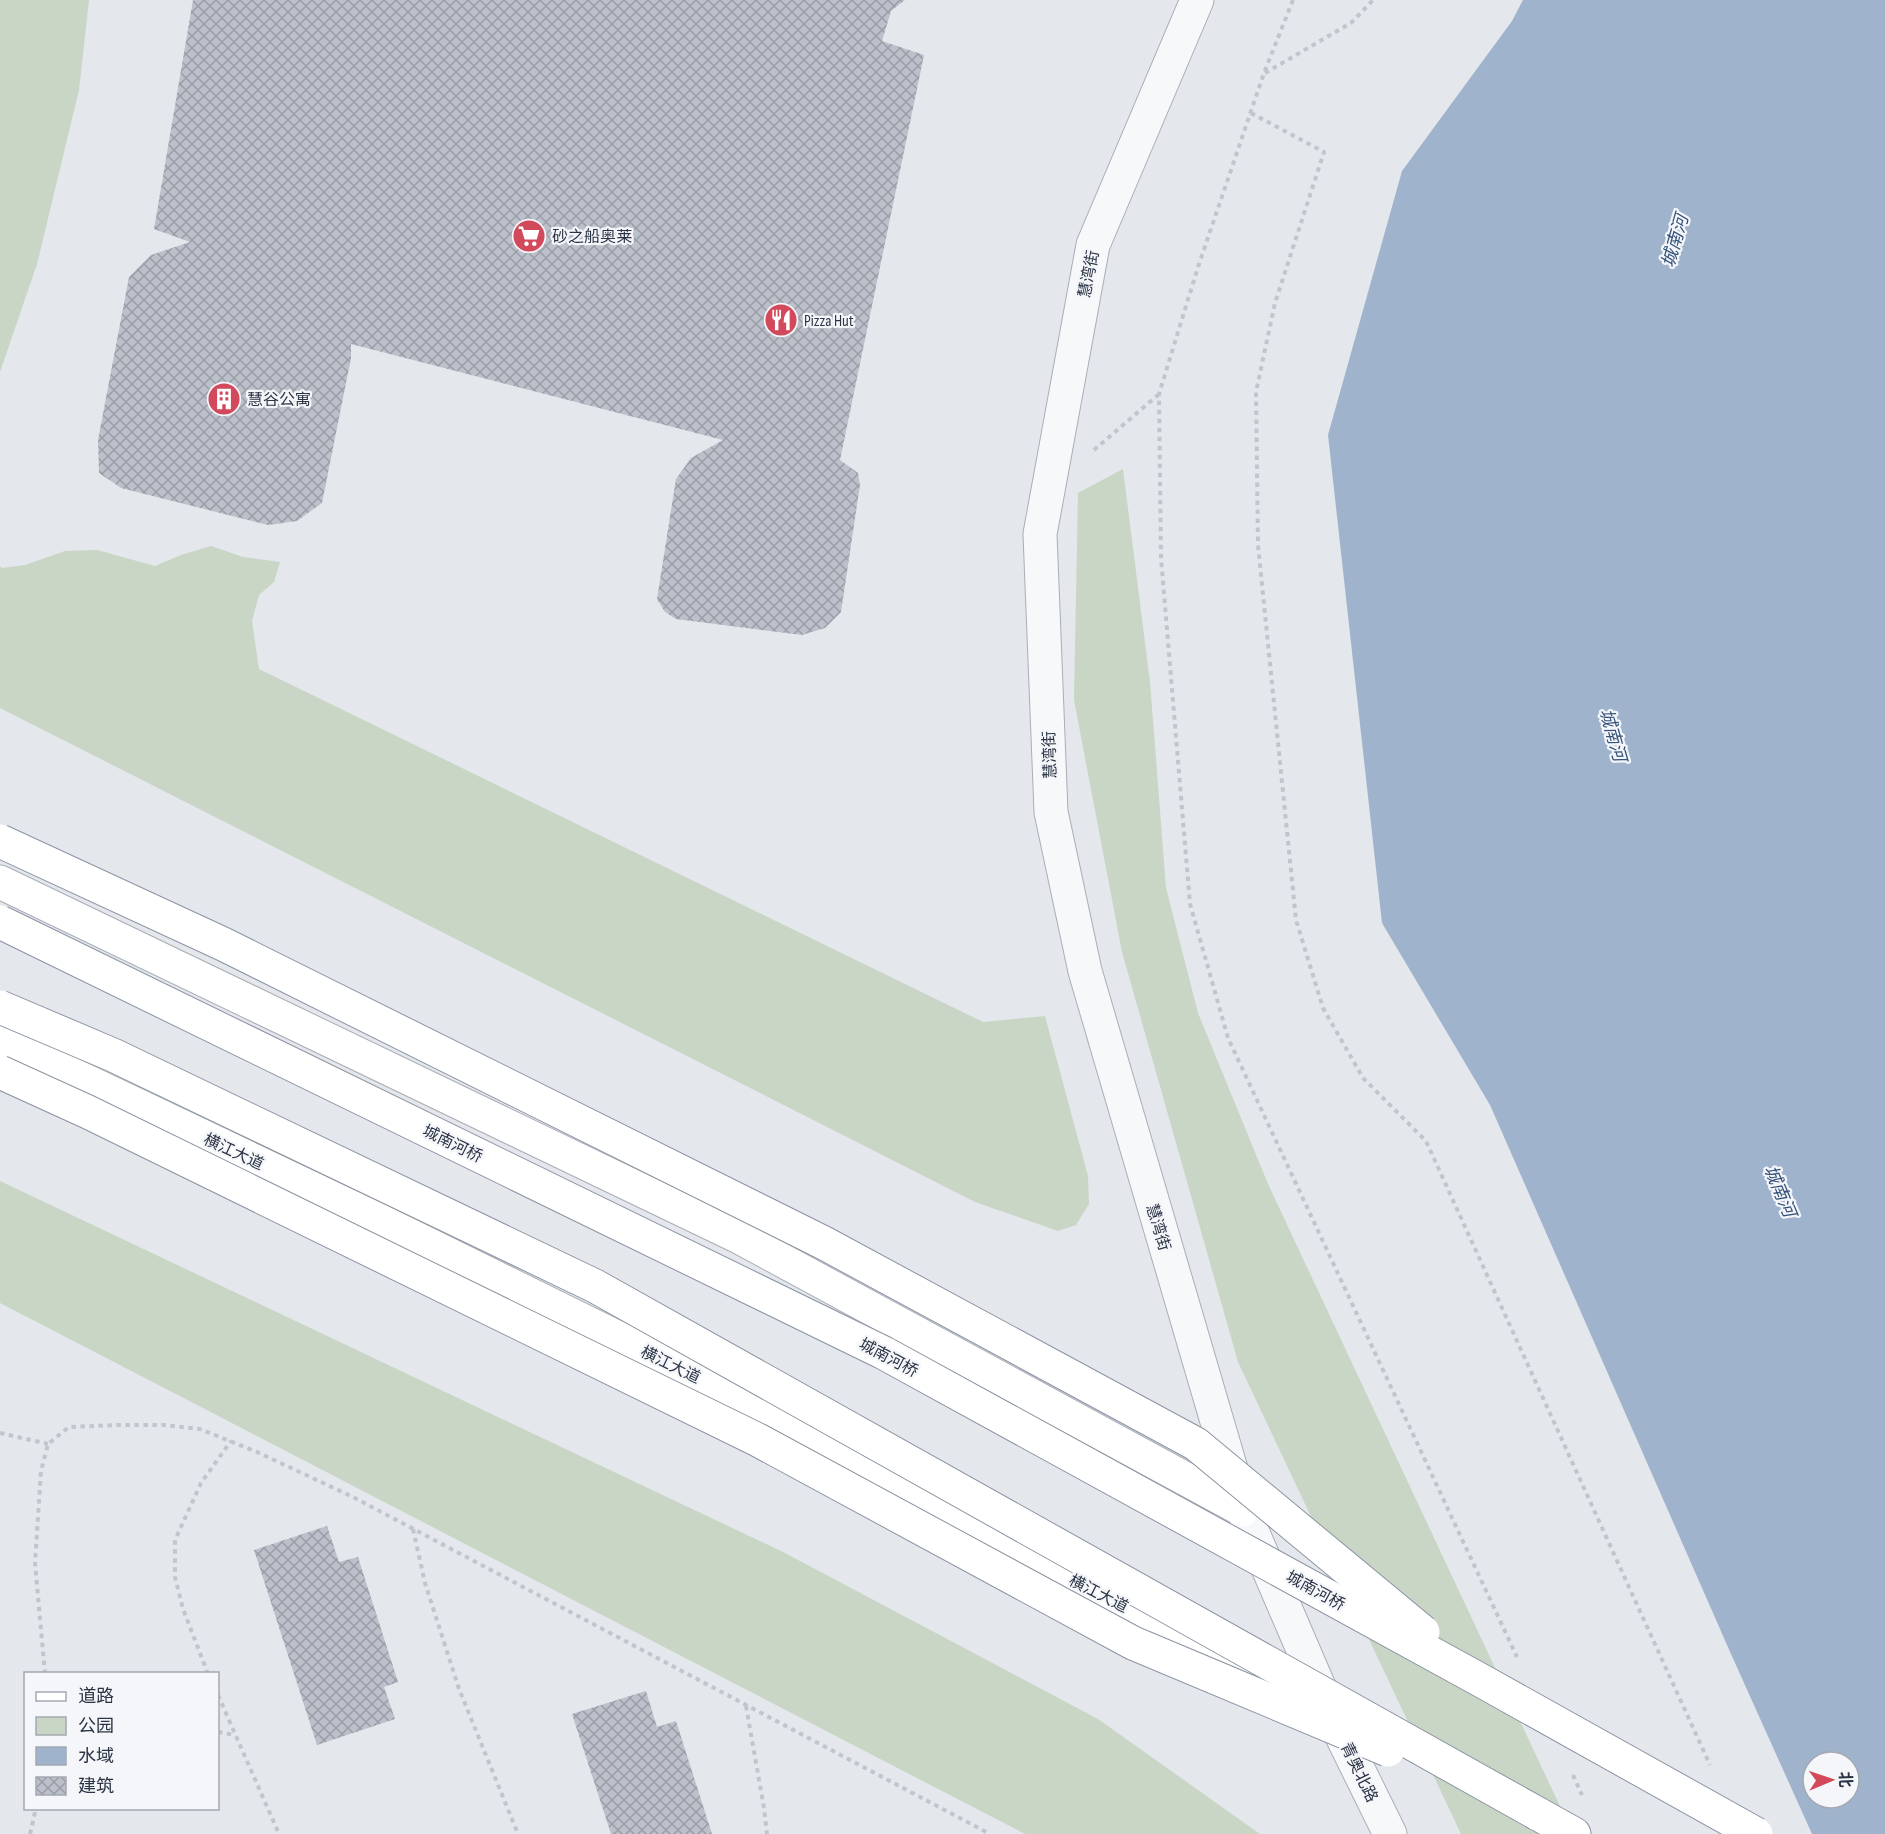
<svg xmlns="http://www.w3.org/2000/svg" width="1885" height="1834" font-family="'Sofia Sans Condensed','Noto Sans SC',sans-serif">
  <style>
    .green { fill: #c9d6c5 }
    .water { fill: #9fb4cc; fill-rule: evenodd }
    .building { fill: url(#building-cross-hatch) }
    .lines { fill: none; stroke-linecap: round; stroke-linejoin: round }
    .street-casing { stroke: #a9aeb7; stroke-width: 35 }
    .secondary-casing { stroke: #a9aeb7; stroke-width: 35 }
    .highway-casing { stroke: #8b94a3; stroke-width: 35 }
    .path { stroke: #c2c5cb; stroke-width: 4; stroke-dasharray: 4.5 4.5; stroke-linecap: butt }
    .street { stroke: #f7f8fa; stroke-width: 33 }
    .secondary { stroke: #fff; stroke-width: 33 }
    .highway { stroke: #fff; stroke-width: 33 }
    .highway-bridge-casing { stroke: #8b94a3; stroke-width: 35; stroke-linecap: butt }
    .highway-bridge { stroke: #fff; stroke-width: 33 }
    .labels { text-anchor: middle; stroke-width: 4.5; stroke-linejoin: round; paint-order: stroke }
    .poi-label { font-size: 16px; fill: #2b3445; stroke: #f4f6f9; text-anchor: start }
    .street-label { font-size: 16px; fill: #2b3445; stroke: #f4f6f9 }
    .water-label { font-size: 18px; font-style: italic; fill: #34527a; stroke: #f4f6f9 }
  </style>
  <defs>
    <pattern id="building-cross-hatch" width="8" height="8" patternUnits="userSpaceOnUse" patternTransform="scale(1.5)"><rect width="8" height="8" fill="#bbc0ca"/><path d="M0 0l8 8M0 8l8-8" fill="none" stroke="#989da6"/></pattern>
  </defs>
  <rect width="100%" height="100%" fill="#e4e7ec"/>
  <g class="green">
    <path d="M0,0H89L79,90L37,264L0,372Z"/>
    <path d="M1123,469L1150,682L1166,888L1198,1013L1268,1184L1573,1834H1461L1238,1362L1122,952L1074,700L1078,493Z"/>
    <path d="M211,546L243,557L280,562L274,582L259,595L252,621L259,669L983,1022L1045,1016L1088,1176L1089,1204L1076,1225L1058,1231L975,1202L0,708V566L2,568L25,565L65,551L97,550L155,566L181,555Z"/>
    <path d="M0,1181L783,1552L1098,1719L1260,1834H1025L0,1303Z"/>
  </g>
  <path class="water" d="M1523,0H1885V1834H1812L1731,1654L1490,1105L1382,923L1328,435L1402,171L1512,21ZM1813,1762H1849V1798H1813Z"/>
  <g class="building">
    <path d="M193,0H905L891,11L882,41L924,55L840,460L858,473L860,485L841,612L825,628L802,635L676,619L665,612L657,599L676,479L691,458L723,440L351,344V358L322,503L297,521L268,525L121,488L99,473L98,440L129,277L151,255L190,242L154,229Z"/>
    <path d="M327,1526L339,1562L358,1557L398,1682L384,1687L395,1719L317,1745L254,1550Z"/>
    <path d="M646,1691L657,1727L676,1721L712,1834H611L572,1714Z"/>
  </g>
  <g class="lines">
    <defs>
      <path id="street" d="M1197,0L1093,245L1040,534L1051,812L1085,971L1243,1510L1329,1710L1390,1834"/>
      <g id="secondary">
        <path d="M0,882L741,1238L1243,1510"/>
        <path d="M0,1040L381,1221L720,1388L969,1526L1255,1672"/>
      </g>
      <path id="highway" d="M1538,1814L1574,1834"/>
    </defs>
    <use href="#street" class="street-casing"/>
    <use href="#secondary" class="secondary-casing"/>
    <use href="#highway" class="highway-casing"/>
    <g class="path">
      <path d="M1293,0L1264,73L1198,267L1159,394L1161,558L1190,904L1228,1038L1517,1657"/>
      <path d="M1265,73L1351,23L1373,0"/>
      <path d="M1251,113L1324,152L1275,303L1256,392L1258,545L1296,920L1323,1008L1363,1078L1426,1141L1710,1765"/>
      <path d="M1094,450L1158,395"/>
      <path d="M0,1433L48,1444"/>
      <path d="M413,1529L425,1583L459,1689L518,1834"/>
      <path d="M45,1674L35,1563L41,1471L48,1444L69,1427L117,1425H163L200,1429L257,1452L353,1497L990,1834"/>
      <path d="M208,1674L183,1609L175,1577V1540L201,1483L231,1441"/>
      <path d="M218,1695L279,1834"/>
      <path d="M746,1706L764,1808L767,1834"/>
      <path d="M218,1732L235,1735"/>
      <path d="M1573,1775L1582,1795"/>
      <path d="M30,1834L36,1808"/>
    </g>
    <use href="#street" class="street"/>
    <use href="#secondary" class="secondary"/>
    <use href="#highway" class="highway"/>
    <defs>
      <g id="highway-bridge">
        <path d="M0,841L223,944L824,1243L1196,1444L1423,1632"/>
        <path d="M0,922L884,1353L1482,1681L1756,1834"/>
        <path d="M0,1007L113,1055L595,1286L1538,1814"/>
        <path d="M0,1072L88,1112L758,1440L1133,1643L1388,1750"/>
      </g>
    </defs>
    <use href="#highway-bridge" class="highway-bridge-casing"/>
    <use href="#highway-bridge" class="highway-bridge"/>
  </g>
  <defs>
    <symbol id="supermarket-disc" viewBox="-11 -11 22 22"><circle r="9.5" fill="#d1495b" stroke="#f4f6f9"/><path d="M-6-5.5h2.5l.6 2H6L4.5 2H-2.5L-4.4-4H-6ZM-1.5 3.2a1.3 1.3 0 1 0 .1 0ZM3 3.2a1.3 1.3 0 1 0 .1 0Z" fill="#fff"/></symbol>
    <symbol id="restaurant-disc" viewBox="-11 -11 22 22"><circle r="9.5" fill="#d1495b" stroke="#f4f6f9"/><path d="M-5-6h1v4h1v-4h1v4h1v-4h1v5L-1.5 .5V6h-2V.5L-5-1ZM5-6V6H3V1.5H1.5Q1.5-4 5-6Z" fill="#fff"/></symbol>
    <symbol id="building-disc" viewBox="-11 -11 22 22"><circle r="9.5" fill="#d1495b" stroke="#f4f6f9"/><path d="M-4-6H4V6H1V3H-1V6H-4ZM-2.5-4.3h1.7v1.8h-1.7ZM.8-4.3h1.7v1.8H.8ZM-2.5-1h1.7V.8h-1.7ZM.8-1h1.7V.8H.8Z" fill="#fff"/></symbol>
  </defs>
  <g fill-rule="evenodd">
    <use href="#supermarket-disc" x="510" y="217" width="38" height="38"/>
    <use href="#restaurant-disc" x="762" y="301" width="38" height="38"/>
    <use href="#building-disc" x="205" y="380" width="38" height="38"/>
  </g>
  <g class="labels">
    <g class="poi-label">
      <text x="552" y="242">砂之船奥莱</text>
      <text x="804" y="326">Pizza Hut</text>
      <text x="247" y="405">慧谷公寓</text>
    </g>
    <g class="street-label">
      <text transform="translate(1088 274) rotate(-79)" y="6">慧湾街</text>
      <text transform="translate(1049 755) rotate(-92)" y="6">慧湾街</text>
      <text transform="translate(453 1143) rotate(26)" y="6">城南河桥</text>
      <text transform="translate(234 1151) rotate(25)" y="6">横江大道</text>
      <text transform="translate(1159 1227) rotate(73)" y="6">慧湾街</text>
      <text transform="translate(889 1357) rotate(28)" y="6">城南河桥</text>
      <text transform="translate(671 1364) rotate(26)" y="6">横江大道</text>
      <text transform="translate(1316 1590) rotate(29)" y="6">城南河桥</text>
      <text transform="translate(1099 1593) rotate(27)" y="6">横江大道</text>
      <text transform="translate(1360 1772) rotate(64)" y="6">青奥北路</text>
    </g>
    <g class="water-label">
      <text transform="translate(1675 241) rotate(-74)" y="6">城南河</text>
      <text transform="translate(1613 735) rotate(74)" y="6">城南河</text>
      <text transform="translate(1780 1191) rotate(67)" y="6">城南河</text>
    </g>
  </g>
  <rect x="24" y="1672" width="195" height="138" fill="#f4f6f9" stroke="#a4a8b1" stroke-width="1.5"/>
  <rect x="36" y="1692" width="30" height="9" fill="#ffffff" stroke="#a4a8b1" stroke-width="1.5"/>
  <text x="78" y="1702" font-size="18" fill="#2b3445">道路</text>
  <rect x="36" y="1717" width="30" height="18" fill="#c9d6c5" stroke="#a4a8b1" stroke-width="1.5"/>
  <text x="78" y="1732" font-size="18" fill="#2b3445">公园</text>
  <rect x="36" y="1747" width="30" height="18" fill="#9fb4cc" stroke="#a4a8b1" stroke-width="1.5"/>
  <text x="78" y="1762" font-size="18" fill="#2b3445">水域</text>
  <rect x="36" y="1777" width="30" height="18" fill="url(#building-cross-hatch)" stroke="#a4a8b1" stroke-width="1.5"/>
  <text x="78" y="1792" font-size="18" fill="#2b3445">建筑</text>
  <g transform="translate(1831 1780) rotate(88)"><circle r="28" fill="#f4f6f9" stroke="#a4a8b1" stroke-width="1.5"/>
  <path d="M0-4.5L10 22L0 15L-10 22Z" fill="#d1495b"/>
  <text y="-9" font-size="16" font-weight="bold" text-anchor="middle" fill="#2b3445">北</text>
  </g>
</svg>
